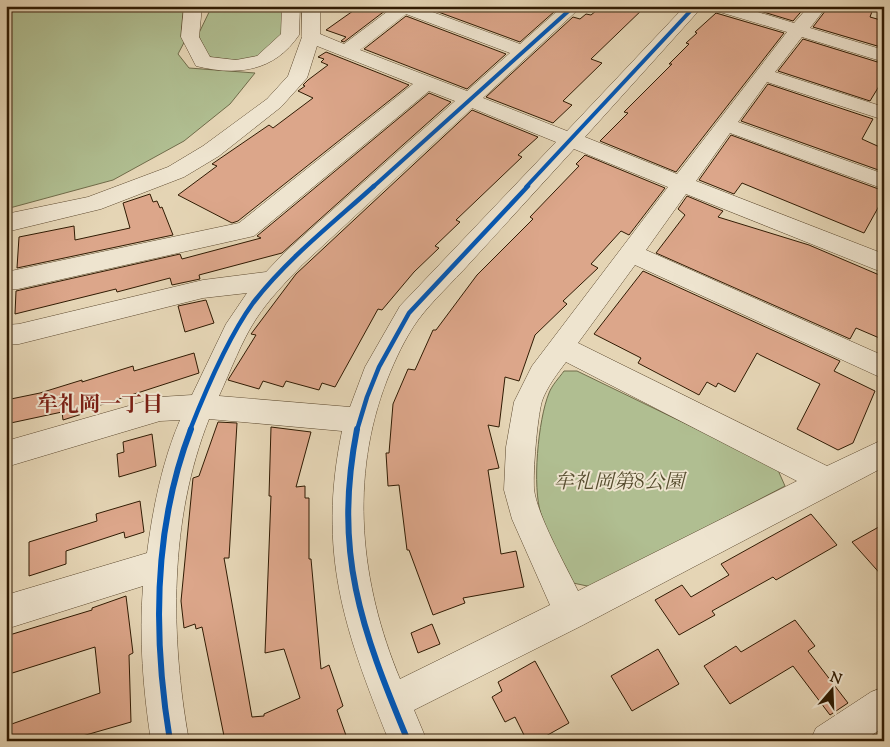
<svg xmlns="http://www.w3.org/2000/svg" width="890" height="747" font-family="'Sorts Mill Goudy','Noto Serif JP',serif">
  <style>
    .green { fill: #b0be91; stroke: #706c4a }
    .building { fill: #dca68a; stroke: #301b03 }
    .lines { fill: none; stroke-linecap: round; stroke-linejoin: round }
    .minor-casing { stroke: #5d4a30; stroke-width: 1 }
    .minor { fill: #eee4cf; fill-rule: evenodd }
    .cycleway-far2-casing { stroke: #eee4cf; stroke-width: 6 }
    .cycleway-far1-casing { stroke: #eee4cf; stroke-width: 8 }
    .cycleway-casing { stroke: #eee4cf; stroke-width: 9 }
    .cycleway-far2 { stroke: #0057b8; stroke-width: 4 }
    .cycleway-far1 { stroke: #0057b8; stroke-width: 4.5 }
    .cycleway { stroke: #0057b8; stroke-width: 6 }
    .labels { text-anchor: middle; stroke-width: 4; stroke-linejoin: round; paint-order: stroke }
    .park-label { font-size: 20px; font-style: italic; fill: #564c2e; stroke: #eee4cf }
    .neighbourhood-label { font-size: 21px; font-weight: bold; fill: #7a1f14; stroke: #eee4cf }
  </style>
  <rect width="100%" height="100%" fill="#e5d5b5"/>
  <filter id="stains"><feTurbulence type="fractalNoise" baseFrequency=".004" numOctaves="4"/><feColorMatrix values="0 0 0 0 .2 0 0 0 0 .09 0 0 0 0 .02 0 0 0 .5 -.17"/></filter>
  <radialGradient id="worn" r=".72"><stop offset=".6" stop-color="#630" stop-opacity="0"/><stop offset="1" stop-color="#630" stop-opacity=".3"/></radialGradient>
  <g class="green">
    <path d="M6,6H203L178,54L189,68L255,73L230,104L184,141L113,180L6,209Z"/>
    <path d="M212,6H284V31L261,55L241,61L209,57L198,35Z"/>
    <path d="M564,371H577L777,468L785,486L592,587L573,583C561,561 549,538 541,514C532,487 538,420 549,393C552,385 559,378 564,371Z"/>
  </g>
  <g class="building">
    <path d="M360,6L390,7L344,42L341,41L346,37L326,30Z"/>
    <path d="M422,6H541L555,11L520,42Z"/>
    <path d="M602,6H646L591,59L602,63L563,101L572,105L553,123L486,97L573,17L580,19L586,14L591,15Z"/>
    <path d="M764,6H806L793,21L760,11Z"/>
    <path d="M829,6H874L870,17L884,21V48L813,27Z"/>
    <path d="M716,13L784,33L676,172L600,141L628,113L624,112L672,64H669L689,44L686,43L697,33L695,32Z"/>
    <path d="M406,16L506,54L467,89L364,49Z"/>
    <path d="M803,39L884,64V78L870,101L778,71Z"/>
    <path d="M326,52L409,85L238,221L232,223L178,195L217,166L212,164L269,125L273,128L313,98L298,91L305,86L303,85L308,80L328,65L321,62L324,59L318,57Z"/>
    <path d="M768,84L873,119L862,139L884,149V172L741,121Z"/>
    <path d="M429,93L451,102L282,253L199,275L200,279L172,285L170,278L117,292L116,289L15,314L16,291L180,254L182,259L261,238L257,236Z"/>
    <path d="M472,110L538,137L518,155L522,157L456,220L460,222L435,246L439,248L414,272L382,310L378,309L335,387L322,383L319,390L286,381L283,387L263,381L259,389L228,380L256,335L251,334L296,274Z"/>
    <path d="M731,135L884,191V197L864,233L742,183L734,194L699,180Z"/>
    <path d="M585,155L665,188L629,235L621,231L591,264L598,268L563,301L567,304L535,335L519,381L505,377L499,427L488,425L499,468L488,470L501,554L516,551L524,587L463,598L465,603L433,615L409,550H407L399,485L388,486L386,453H389L393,404L408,369L415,370L433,330H436L477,275L533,219L530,217L579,166L576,164Z"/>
    <path d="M150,194L153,202L157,201L160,208L162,207L173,235L17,268L19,237L74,226L75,240L130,228L123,203Z"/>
    <path d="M687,196L723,211L718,217L809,245L884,277V340L856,328L850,339L656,253L685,215L678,209Z"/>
    <path d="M643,271L840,361L834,371L875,391L853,443L838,450L797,429L820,384L760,355L757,353L735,392L718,383L716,387L707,382L699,395L638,363L641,358L594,334Z"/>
    <path d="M206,300L214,323L185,332L178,306Z"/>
    <path d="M194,353L199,373L82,411V414L63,420L62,412L6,424V400L40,393L82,380V382L133,366L134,371Z"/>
    <path d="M218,422L237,423L229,558H224L252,717L264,716V714L300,698L284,649L265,653L271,496H269L271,427L311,432L296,487L305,486V498H309V559H311L321,669L329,665L343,706L337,710L348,741H225L202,627L196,629L195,624L184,628L181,601L193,478L199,476Z"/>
    <path d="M152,434L156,466L119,477L117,454L124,452L123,442Z"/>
    <path d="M140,501L144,532L125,538L124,532L66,551V564L29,576V542L97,521L96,514Z"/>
    <path d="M811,514L837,545L776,580L773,577L712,611L715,615L679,635L655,600L682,585L691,597L729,575L721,564Z"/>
    <path d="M884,524V578L852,542Z"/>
    <path d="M126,596L133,653L129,655L131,722L65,741H6V726L100,693L95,647L6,675V636L92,610V608Z"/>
    <path d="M795,620L815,646L808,651L848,703L830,715L793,666L730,704L704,666L736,646L741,652Z"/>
    <path d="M432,624L440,644L418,653L411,633Z"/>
    <path d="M658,649L679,684L632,711L611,676Z"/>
    <path d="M535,661L569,723L537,741H527L515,717L505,722L492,697L502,691L498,682Z"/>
  </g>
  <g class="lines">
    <defs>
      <g id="minor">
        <path d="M184,6H202L199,37L210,57L236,60L257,56L281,34L282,6H300L299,35C274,72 237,76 196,66L181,37Z"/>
        <path d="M302,6H320V34L344,44L392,8L391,6H416L520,44L563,6H582L483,98L567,131L685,6H703L585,137L677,174L787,32L713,10L711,6H738L794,23L809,6H827L810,28L884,50V62L802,37L775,72L884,107V120L767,82L738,122L884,174V189L730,133L696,181L884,254V273L686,194L646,250L884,356V379L635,265L578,343L827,466L884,439V467L583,625L414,710L427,741H389C344,629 317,553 342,431L209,419C169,520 170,635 189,741H151C143,689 139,638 143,586L6,629V595L147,553C153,508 162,462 180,420L160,421L6,467V441L160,397L192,395L226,324L247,293L203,298L19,344L6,345V325L19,324L203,280L266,272L284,253L455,101L429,91L254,236L18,289L6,290V272L239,223L413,84L317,46L307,78L281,107L219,156L184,177L101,209L6,232V214L88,197L168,167L203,146L267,99L288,76L302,37ZM406,14L510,53L467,91L360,50ZM472,108L556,142L400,306L365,367L350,407L219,396C231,370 241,342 256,319C269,299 286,282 302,265ZM574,149L668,187L532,366L514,402L506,447L504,490L512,519L550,605L400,679C360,583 349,478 387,380C395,360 405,338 418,320C433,300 453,282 469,264C504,226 539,187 574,149ZM566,362L797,481L578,591C566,566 537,515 534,489C533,471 537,419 542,401C547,387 557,374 566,362Z"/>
        <path d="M884,687V727L863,741H810L816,728L871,692Z"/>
      </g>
    </defs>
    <use href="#minor" class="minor-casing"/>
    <use href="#minor" class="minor"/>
    <defs>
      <g id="cycleway-far2">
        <path d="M373,187L574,6"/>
        <path d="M526,187L695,6"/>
      </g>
      <g id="cycleway-far1">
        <path d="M190,430C205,392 229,336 253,303C287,259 333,223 374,186"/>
        <path d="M357,430L367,397L379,367L409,313L528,186"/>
      </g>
      <g id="cycleway">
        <path d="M357,429C333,553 361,628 408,741"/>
        <path d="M170,741C153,638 153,528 191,429"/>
      </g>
    </defs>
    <use href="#cycleway-far2" class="cycleway-far2-casing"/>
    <use href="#cycleway-far1" class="cycleway-far1-casing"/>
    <use href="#cycleway" class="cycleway-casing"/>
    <use href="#cycleway-far2" class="cycleway-far2"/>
    <use href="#cycleway-far1" class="cycleway-far1"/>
    <use href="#cycleway" class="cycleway"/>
  </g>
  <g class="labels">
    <g class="park-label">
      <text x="619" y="488">牟礼岡第8公園</text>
    </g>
    <g class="neighbourhood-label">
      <text x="100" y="411">牟礼岡一丁目</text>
    </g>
  </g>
  <rect width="890" height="747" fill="none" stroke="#e5d5b5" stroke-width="25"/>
  <rect x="8" y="8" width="875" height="732" fill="none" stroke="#301b03" stroke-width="2.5"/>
  <rect x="12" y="12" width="865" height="722" fill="none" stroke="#301b03"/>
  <g transform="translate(832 690) rotate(19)" stroke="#eee4cf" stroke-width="4" paint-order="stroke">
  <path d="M0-4L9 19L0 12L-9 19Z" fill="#301b03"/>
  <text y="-8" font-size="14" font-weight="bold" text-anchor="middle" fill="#301b03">N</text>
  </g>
  <rect width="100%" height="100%" filter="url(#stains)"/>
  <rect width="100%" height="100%" fill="url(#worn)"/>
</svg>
